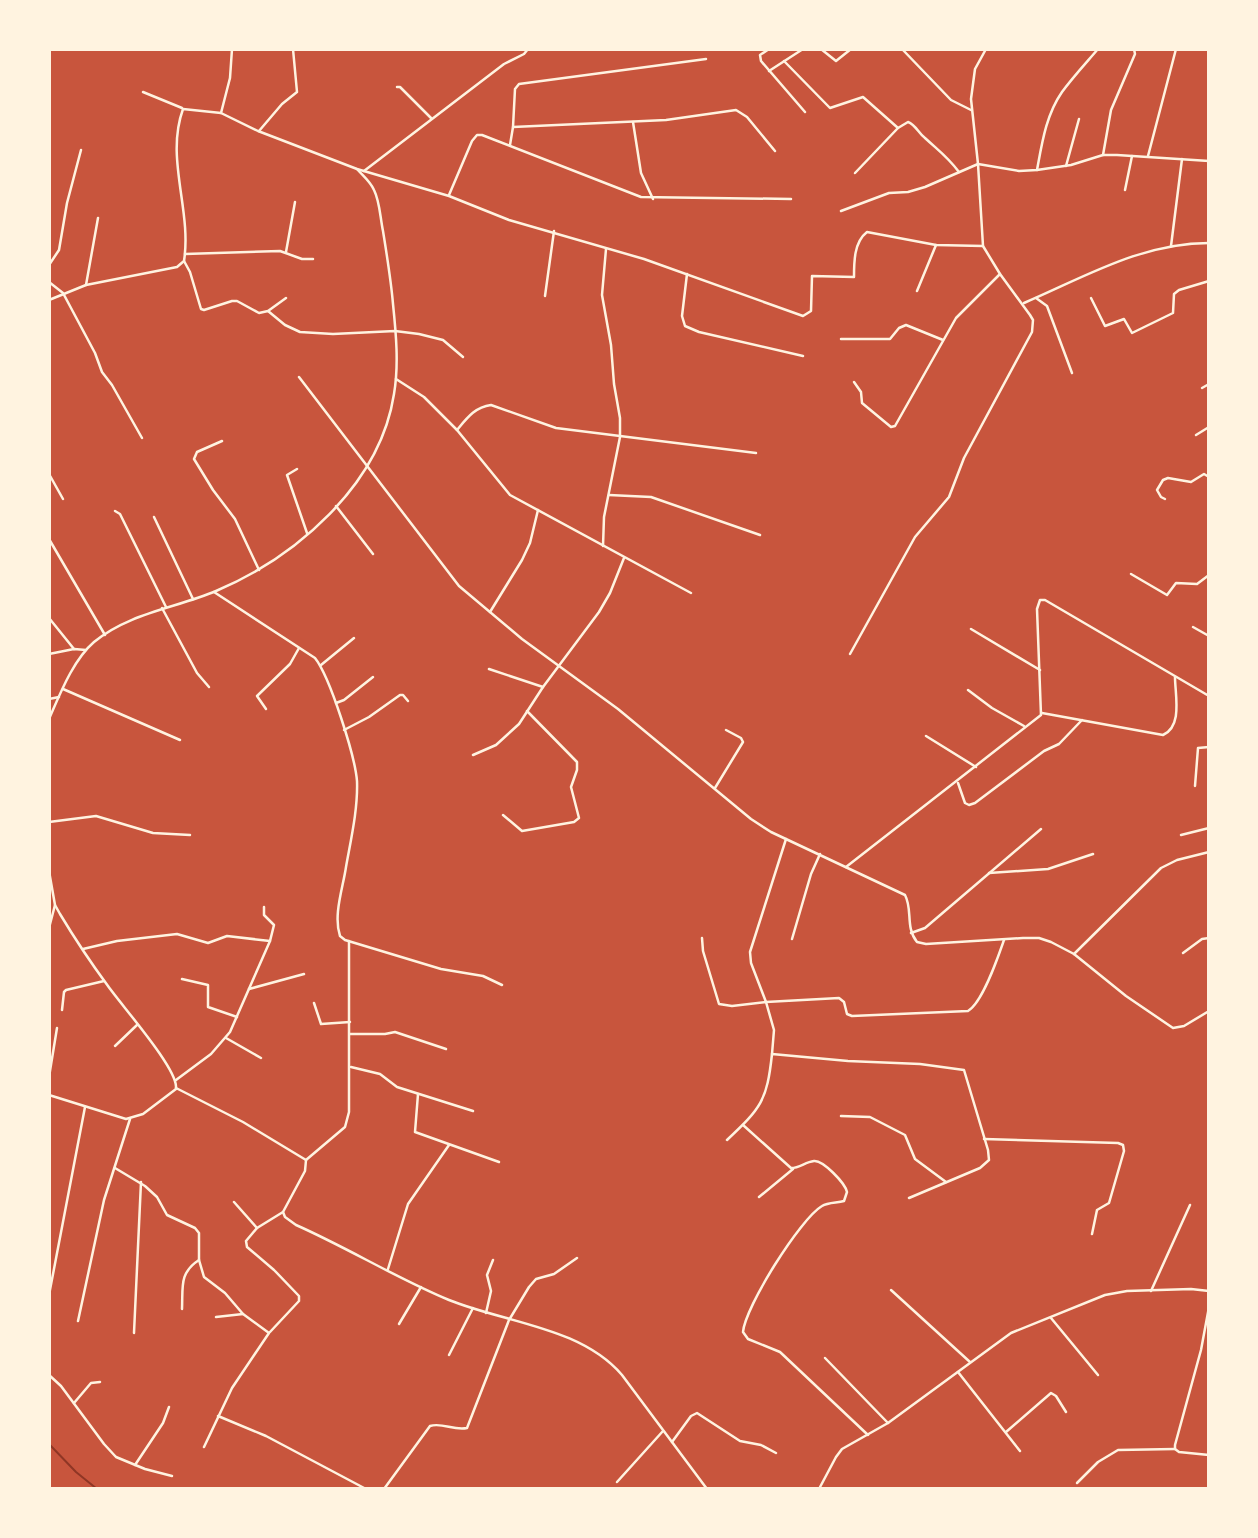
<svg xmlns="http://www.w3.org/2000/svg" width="1258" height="1538" font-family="'Space Grotesk',sans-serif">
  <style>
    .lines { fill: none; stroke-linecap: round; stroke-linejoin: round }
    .stream { stroke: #8f3625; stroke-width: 2 }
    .minor { stroke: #fff3e0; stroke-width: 2.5 }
  </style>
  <rect width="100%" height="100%" fill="#c8553d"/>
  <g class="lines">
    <path class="stream" d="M49,1444L76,1472L97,1489"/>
    <g class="minor">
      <path d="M769,49L760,55L761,61L805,112"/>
      <path d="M821,49L836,61L851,49"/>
      <path d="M902,49L951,100L971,110"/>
      <path d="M784,61L830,108L863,97L898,128"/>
      <path d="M769,71L803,49"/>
      <path d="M397,87H400L431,118"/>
      <path d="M143,92L182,108"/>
      <path d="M221,113L230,78L232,49"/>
      <path d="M633,122L641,173L653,199"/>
      <path d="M513,127L666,120L736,110L747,117L775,151"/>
      <path d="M259,131L282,104L297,92L293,49"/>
      <path d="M510,145L513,127L515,89L519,84L706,59"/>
      <path d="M1103,155L1111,110L1135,54L1134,49"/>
      <path d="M1148,156L1176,49"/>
      <path d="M1066,166L1079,119"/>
      <path d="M1037,170C1042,143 1046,115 1062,92C1073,77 1086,63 1098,49"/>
      <path d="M364,171L504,64L524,54L528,49"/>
      <path d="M855,173L898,128L908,122C916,125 918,133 925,138C939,151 947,156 959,172"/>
      <path d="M1125,190L1132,156"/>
      <path d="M449,195L472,141L477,135H482L641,197L791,199"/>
      <path d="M841,211L889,193L908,192L925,187L978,164L1019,171L1037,170L1071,165L1103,155H1117L1209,161"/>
      <path d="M1171,246L1182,159"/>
      <path d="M286,252L295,202"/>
      <path d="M185,254L280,251L302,259H313"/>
      <path d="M184,261L190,272L201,309L204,310L232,301H237L259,313L268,311L286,298"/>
      <path d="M49,265L59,250L67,203L81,150"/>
      <path d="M687,274L682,316L685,326L699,332L803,356"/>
      <path d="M49,282L63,293L95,353L102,372L112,385L142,438"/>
      <path d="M86,285L98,218"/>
      <path d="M917,291L936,245"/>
      <path d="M545,296L554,231"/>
      <path d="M1036,298L1047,306L1072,373"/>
      <path d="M1091,298L1105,326L1124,319L1132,333L1173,313L1174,294L1179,290L1209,281"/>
      <path d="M49,300L86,285L177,267L184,261C192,210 165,159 183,109L221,113L258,131L357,169L449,196L509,220L644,259L803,316L811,311L812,276L854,277C854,262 854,242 867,232L936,245L983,246"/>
      <path d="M1024,303C1085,277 1141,243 1209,243"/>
      <path d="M268,311L285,325L300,332L333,334L395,331L419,334L443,340L463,357"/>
      <path d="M841,339H890L899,328L906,325L943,340"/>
      <path d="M299,377L459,586L522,639L618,709L751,819L771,832L905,895C913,910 905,927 917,942L926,944L1023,938H1039L1051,942L1074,954L1126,996L1173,1028L1184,1026L1209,1011"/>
      <path d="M396,379L424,397L457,430L510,495L691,593"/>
      <path d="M854,382L861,392L862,403L891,427L895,426L956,318L1000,274"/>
      <path d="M1202,388L1209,384"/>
      <path d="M457,430C467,418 475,407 491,405L556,428L756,453"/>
      <path d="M1196,435L1209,427"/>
      <path d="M222,441L197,452L194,459L213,490L235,519L259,570"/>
      <path d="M297,469L287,475L307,533"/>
      <path d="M49,474L63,499"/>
      <path d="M609,495L651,497L760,535"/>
      <path d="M1165,499L1161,497L1157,490L1163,480L1168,478L1191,482L1204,474L1209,477"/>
      <path d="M336,506L373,554"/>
      <path d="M115,511L120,514L166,607"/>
      <path d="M154,517L193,599"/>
      <path d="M49,539L105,635"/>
      <path d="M603,546L604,517L620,437V418L614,384L611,345L602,295L606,249"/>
      <path d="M1131,574L1167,595L1176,583L1197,584L1209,575"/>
      <path d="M214,592L315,658C330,677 355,756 357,781C358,809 351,839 346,867C343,888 333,915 340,936L345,940L441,969L483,976L502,985"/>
      <path d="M162,608L197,673L209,687"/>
      <path d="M490,612L522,560L530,543L538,510"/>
      <path d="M49,618L74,649"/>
      <path d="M1193,627L1209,636"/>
      <path d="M971,629L1040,670"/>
      <path d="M49,654L74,649L86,650"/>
      <path d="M850,654L915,537L949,497L964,458L1032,332L1033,320L1030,315L1000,274L983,246L978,164L971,99L975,69L986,49"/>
      <path d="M321,665L354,638"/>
      <path d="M489,669L543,687"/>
      <path d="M63,689L180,740"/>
      <path d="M968,690L992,708L1024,726"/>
      <path d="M49,699L59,697"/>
      <path d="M336,703L344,700L373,677"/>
      <path d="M266,709L257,696L290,664L299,648"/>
      <path d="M1042,713L1163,735C1183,726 1175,695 1175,677"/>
      <path d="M49,719C60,694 73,660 94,642C129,613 176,608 216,591C296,557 380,485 394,394C399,365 396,333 393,304C391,280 387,256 383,231C380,217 380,202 374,190C370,181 363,176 357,169"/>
      <path d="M344,730L369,717L400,695H403L408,701"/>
      <path d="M926,736L976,767"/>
      <path d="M473,755L496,745L519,724L543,687L599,612L610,593L624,558"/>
      <path d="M958,783L965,803L969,805L975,803L1044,751L1059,744L1082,720"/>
      <path d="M1195,786L1198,748L1209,747"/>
      <path d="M715,788L743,742L741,738L726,730"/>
      <path d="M503,815L522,831L574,822L579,818L571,787L577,770V762L527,711"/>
      <path d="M49,822L96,816L153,833L190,835"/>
      <path d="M1181,835L1209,828"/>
      <path d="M786,839L750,952L751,963L766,1002L839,998L844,1002L847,1014L852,1016L968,1011C983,1002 998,957 1004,940"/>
      <path d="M846,867L1041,715L1037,609L1040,600H1045L1209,696"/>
      <path d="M49,871L55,905L60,914C75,939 91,963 108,986C122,1006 178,1069 176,1088"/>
      <path d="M989,873L1048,869L1093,854"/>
      <path d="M49,928L55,905"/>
      <path d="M911,933L925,928L1041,829"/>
      <path d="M702,938L703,951L719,1004L732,1006L766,1002L774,1030L772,1054"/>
      <path d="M792,939L811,874L820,854"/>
      <path d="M83,949L117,941L177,934L208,943L227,936L270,941"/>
      <path d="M1183,953L1202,939L1209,938"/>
      <path d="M1074,954L1161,868L1177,860L1209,852"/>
      <path d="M182,979L208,985V1007L237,1017"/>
      <path d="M249,989L304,974"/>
      <path d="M314,1003L321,1024L350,1022"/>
      <path d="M62,1010L64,992L66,990L104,981"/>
      <path d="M350,1034H385L395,1032L446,1049"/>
      <path d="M226,1038L261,1058"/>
      <path d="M115,1046L137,1025"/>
      <path d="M351,1067L380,1074L397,1087L473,1111"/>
      <path d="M49,1077L57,1028"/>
      <path d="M176,1080L211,1054L230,1032L270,941L274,925L264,915V907"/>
      <path d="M176,1088L243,1122L306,1160L305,1171L283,1212L285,1217L296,1225C348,1248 398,1279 449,1300C506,1323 581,1327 622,1375L707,1489"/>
      <path d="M418,1094L415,1132L499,1162"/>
      <path d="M49,1095L126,1119L143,1114L176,1089"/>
      <path d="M841,1116L870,1117L905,1135L915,1159L946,1182"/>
      <path d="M743,1125L791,1168C800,1168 805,1162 814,1161C823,1160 845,1183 847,1192L844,1201C837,1203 828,1202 822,1206C800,1219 745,1307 743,1332L748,1339L780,1352L868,1435"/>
      <path d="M984,1139L1118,1143L1123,1145L1124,1151L1109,1203L1097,1210L1092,1234"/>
      <path d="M727,1140C761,1108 767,1101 772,1054L848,1061L920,1064L964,1070L988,1150L989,1160L980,1168L909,1198"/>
      <path d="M306,1160L345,1127L349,1112V941"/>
      <path d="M115,1168L145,1186L157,1197L167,1215L195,1228L199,1233V1260L204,1277L225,1293L243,1314L269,1333L232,1388L204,1447"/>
      <path d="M759,1197L793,1169"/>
      <path d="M234,1202L257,1228L283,1212"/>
      <path d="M257,1228L246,1241L247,1247L274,1270L299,1296V1301L270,1332"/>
      <path d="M388,1269L408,1204L449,1145"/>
      <path d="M891,1290L970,1362"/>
      <path d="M1151,1291L1190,1205"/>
      <path d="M49,1295L85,1107"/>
      <path d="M1209,1307L1201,1350L1175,1445V1449L1179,1452L1209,1455"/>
      <path d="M182,1309C183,1287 179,1273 199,1260"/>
      <path d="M486,1313L491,1291L487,1275L493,1260"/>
      <path d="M216,1317L243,1314"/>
      <path d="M1051,1318L1098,1375"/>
      <path d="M78,1321L104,1200L130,1119"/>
      <path d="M399,1324L421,1287"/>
      <path d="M134,1333L141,1182"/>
      <path d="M449,1355L473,1308"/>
      <path d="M825,1358L888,1423"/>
      <path d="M958,1372L1020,1451"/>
      <path d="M49,1375L61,1386L104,1444L116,1457L145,1469L172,1476"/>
      <path d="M74,1403L91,1383L100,1382"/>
      <path d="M218,1416L266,1436L366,1489"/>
      <path d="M1006,1432L1051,1393L1056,1396L1066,1412"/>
      <path d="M672,1442L691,1416L697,1413L740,1441L761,1445L776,1453"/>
      <path d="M135,1465L163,1423L169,1407"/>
      <path d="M617,1482L663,1431"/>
      <path d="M1077,1483L1098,1462L1118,1450L1175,1449"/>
      <path d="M384,1489L430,1426C442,1422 454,1431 467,1428L509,1320L529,1287L536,1279L554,1274L577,1258"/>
      <path d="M819,1489L836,1457L842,1449L888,1423L1011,1333L1105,1295L1127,1291L1191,1289L1209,1291"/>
    </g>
  </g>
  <rect width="1258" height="1538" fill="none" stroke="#fff3e0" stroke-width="102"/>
</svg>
